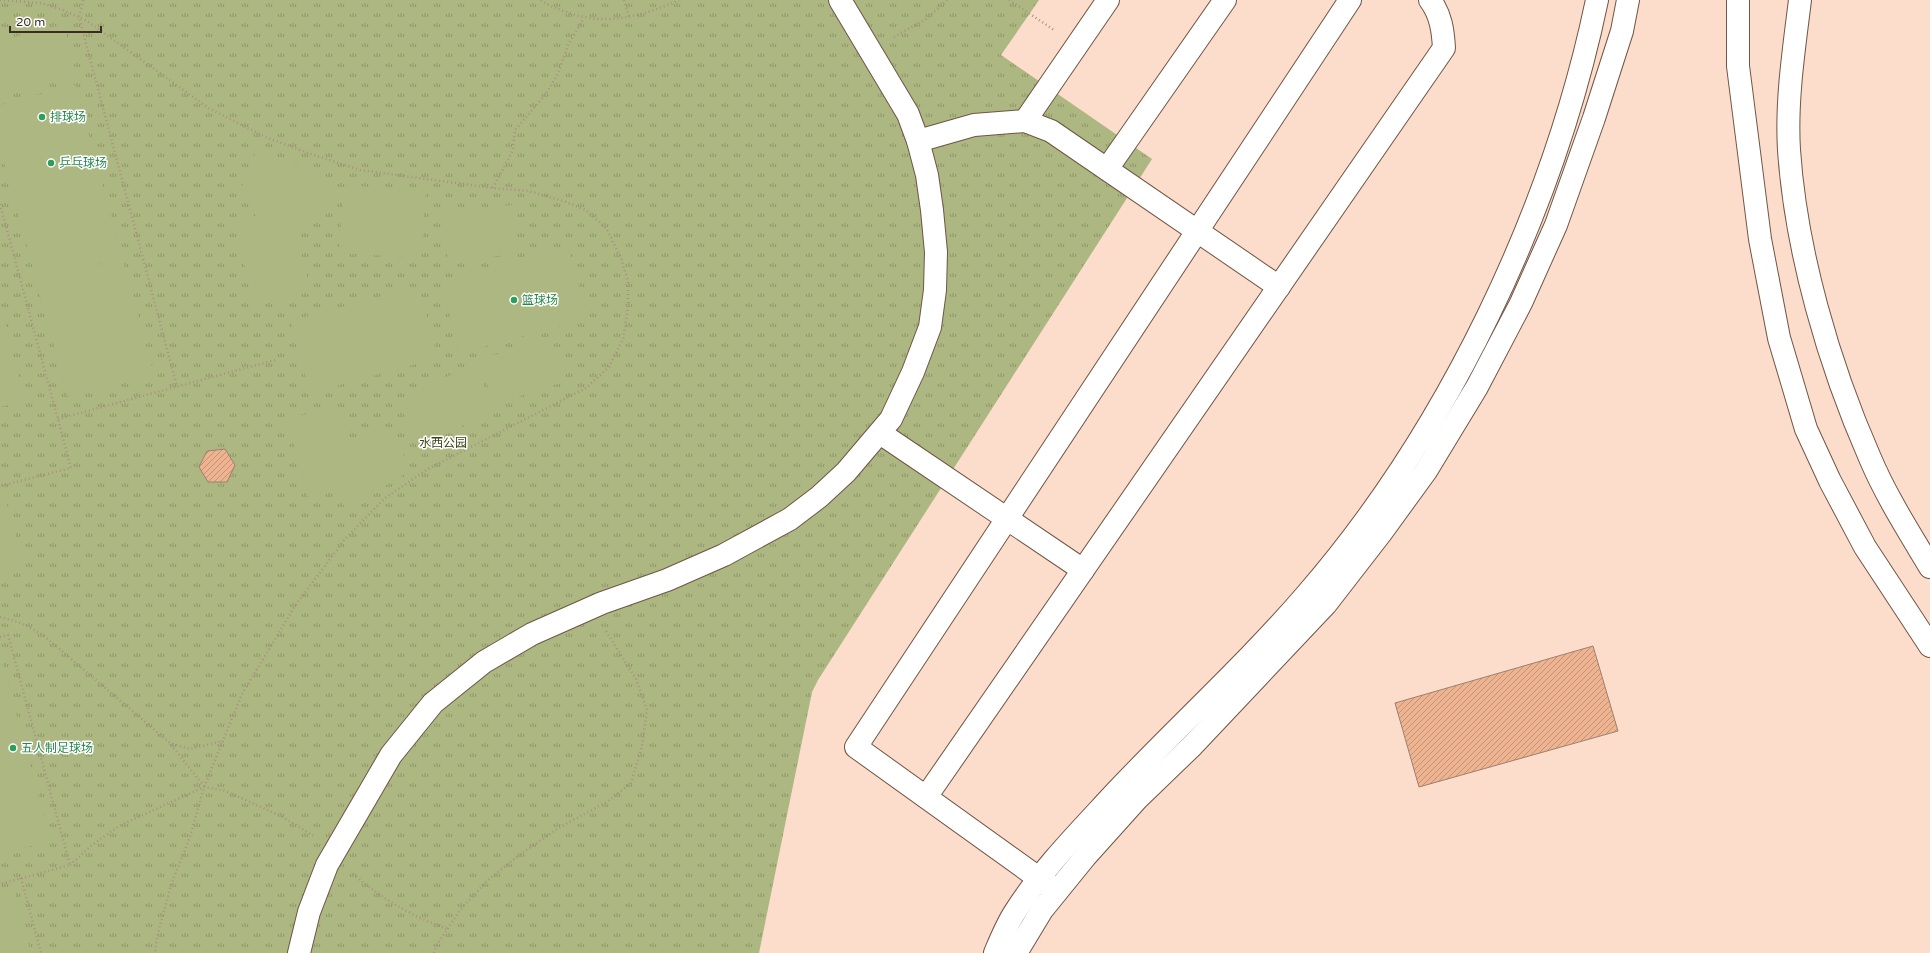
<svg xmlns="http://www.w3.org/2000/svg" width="1930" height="953" font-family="'Varela Round','Noto Sans SC',sans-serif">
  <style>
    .park { fill: url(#park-tufts) }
    .pitch { fill: #adb781 }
    .building { fill: url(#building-hatch); stroke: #9d8170 }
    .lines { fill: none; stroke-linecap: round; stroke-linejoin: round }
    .minor-casing { stroke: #6f5545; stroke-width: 24 }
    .highway-casing { stroke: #6f5545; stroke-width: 24 }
    .path { stroke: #a89183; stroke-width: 2.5; stroke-dasharray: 1 3; stroke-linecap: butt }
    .minor { stroke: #fff; stroke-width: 22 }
    .highway { stroke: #fff; stroke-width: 22 }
    .leisure-dot { fill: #2e9e5b; stroke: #fff; stroke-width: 1.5 }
    .labels { text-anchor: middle; stroke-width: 3; stroke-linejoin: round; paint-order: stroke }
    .leisure-label { font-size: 12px; fill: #27864d; stroke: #fff; text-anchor: start }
    .park-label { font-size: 12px; fill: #3a4112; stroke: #fff }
  </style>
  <defs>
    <pattern id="park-tufts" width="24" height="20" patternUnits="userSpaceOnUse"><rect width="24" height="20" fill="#adb781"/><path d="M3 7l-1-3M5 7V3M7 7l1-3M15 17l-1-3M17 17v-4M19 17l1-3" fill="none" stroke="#8e9569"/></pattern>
    <pattern id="building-hatch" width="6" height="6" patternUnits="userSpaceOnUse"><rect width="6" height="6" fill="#eeb390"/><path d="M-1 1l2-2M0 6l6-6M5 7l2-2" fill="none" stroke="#c29275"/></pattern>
  </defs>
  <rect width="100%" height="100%" fill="#fcdcca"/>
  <path class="park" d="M0,0H1039L1001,55L1152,159L818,680L812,692L759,953H0Z"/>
  <g class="pitch">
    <path d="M63,24L77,76L0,97V41Z"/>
    <path d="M75,85L100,175L14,198L0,147V105Z"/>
    <path d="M257,149L338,181L324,218L296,232L311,292L254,305L235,227L256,215L241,189Z"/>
    <path d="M100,176L122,257L53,276L122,258L154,374L68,397L14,199Z"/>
    <path d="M344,185L426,191L421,258L339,253Z"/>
    <path d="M512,205L519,253L448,263L441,214Z"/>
    <path d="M568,247L588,319L460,353L440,281Z"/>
    <path d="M418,286L438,358L310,393L290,321Z"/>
    <path d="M0,303L25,401L0,407Z"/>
    <path d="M551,337L566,381L494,405L479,360Z"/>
    <path d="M474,364L495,411L419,446L397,400Z"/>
    <path d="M338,406L349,441L388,428L412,470L346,509L334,491L308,498L287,419Z"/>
    <path d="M4,493L23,564L0,570V494Z"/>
    <path d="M0,655L51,841L0,854Z"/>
    <path d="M15,894L31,953H0V898Z"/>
  </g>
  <g class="building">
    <path d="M225,449L235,465L227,482H208L199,467L207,451Z"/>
    <path d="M1593,646L1618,731L1419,787L1395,703Z"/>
  </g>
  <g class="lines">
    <defs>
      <g id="minor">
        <path d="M1738,0V66L1760,239L1779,338L1806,429L1830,481L1865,547L1930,646"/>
        <path d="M1025,121L1108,0"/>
        <path d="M918,141L974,125L1025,121L1051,131L1279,287"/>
        <path d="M1107,169L1225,0"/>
        <path d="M880,433L1083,570"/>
        <path d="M926,797L1444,48C1443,31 1441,15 1430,0"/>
        <path d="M1051,887L856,747L1350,0"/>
        <path d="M299,953L309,912L327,865L391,755L433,703L484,662L532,634L602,603L667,580L724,555L790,519L819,497L846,472L891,419L913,372L930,327L935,290L936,252L932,210L927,175L918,141L908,114L840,0"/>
        <path d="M995,953C1001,939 1007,924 1015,912C1043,868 1080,831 1115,793C1178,726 1247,664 1307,594C1448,431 1553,211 1597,0"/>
        <path d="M1016,953L1042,910L1085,857L1138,798L1192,746L1326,604L1381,533L1426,471L1477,387L1521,303L1556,225L1594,118L1622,31L1628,0"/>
      </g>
      <path id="highway" d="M1800,0C1794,49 1786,100 1789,150C1796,252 1829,365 1870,458C1886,496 1909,532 1930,567"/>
    </defs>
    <use href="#minor" class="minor-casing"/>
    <use href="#highway" class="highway-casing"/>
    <g class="path">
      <path d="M0,0L41,3L63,10L87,21L210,109L268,138L308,153L360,170L493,188L529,191L563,201L586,210L606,228L621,258L628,281V308L623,339L609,367L586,388L428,469L385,498L345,539L295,606L242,694L204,787L190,837L171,885L157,937L155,953"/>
      <path d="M83,0L79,17L177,387"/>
      <path d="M541,0C550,7 558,9 569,13C606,26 644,16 679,0"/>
      <path d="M624,0L629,17"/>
      <path d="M1009,0L1054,30"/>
      <path d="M894,37L926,19L947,0"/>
      <path d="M493,188L513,150L515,130L545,95L558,74L568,45L584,18"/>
      <path d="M0,204L71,468L0,486"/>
      <path d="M58,419L275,360"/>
      <path d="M0,617L21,623L43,635L170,743L190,749L223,741"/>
      <path d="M0,637L8,635L70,865L0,884"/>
      <path d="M171,745L204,786"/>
      <path d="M70,865L92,845L119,826L204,787L223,790L279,815L314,836"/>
      <path d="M353,874C382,899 412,916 447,929"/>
      <path d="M21,878L41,953"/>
      <path d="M434,953L438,943L461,909L487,881L518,856L560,827L607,802L631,783L642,746L647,710L636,679L606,631"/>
    </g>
    <use href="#minor" class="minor"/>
    <use href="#highway" class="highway"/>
  </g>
  <g class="leisure-dot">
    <circle cx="42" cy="117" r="4"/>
    <circle cx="51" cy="163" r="4"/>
    <circle cx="514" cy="300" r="4"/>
    <circle cx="13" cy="748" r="4"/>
  </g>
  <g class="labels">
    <g class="leisure-label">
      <text x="50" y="121">排球场</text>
      <text x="59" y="167">乒乓球场</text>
      <text x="522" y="304">篮球场</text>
      <text x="21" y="752">五人制足球场</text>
    </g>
    <g class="park-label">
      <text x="443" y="447">水西公园</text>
    </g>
  </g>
  <path d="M10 26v6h91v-6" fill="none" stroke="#382c25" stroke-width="2"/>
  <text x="16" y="26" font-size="12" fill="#382c25" stroke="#ffffff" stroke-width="3" paint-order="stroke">20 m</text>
</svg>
